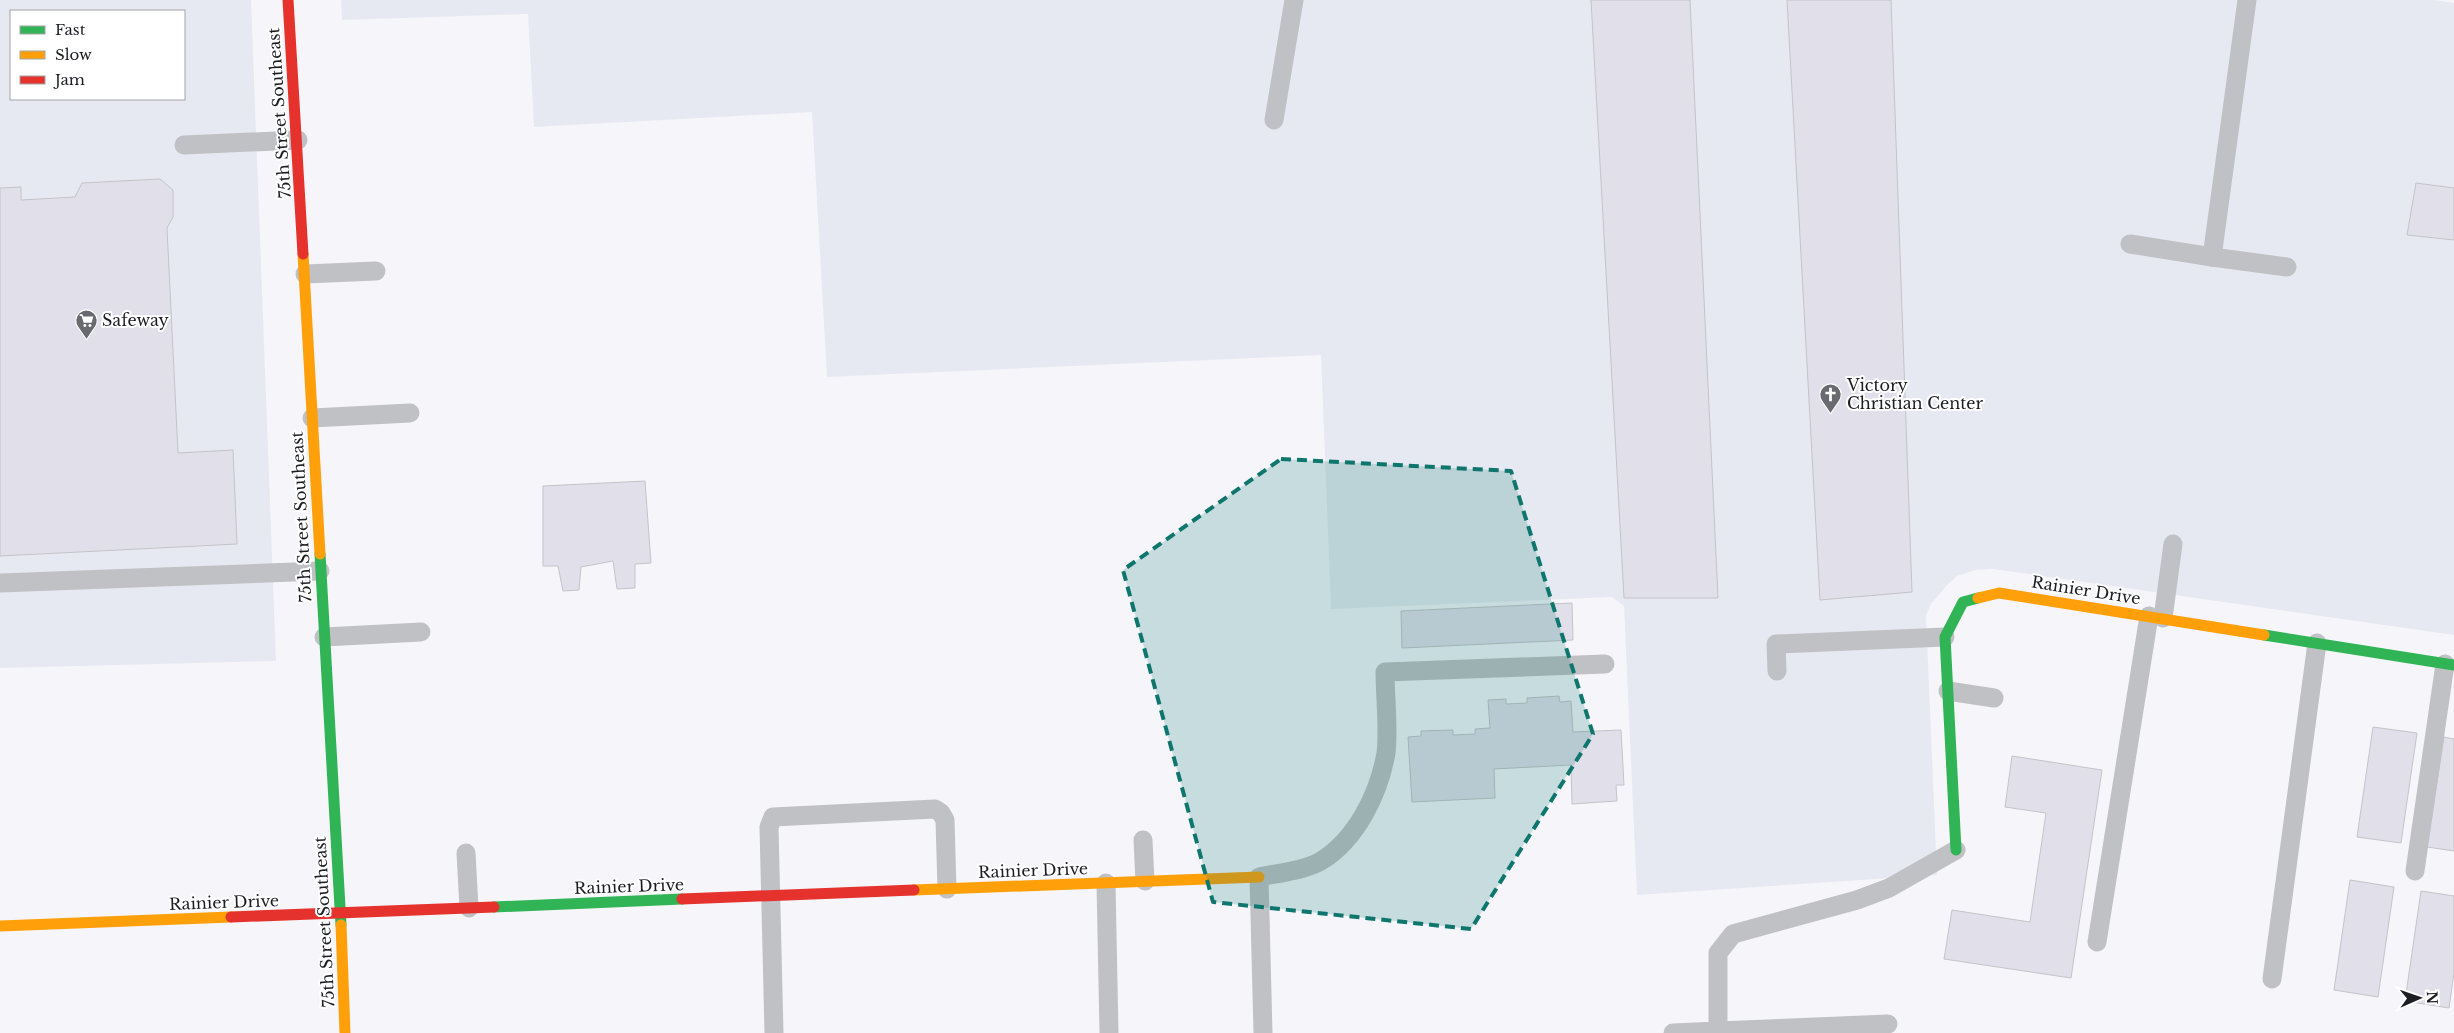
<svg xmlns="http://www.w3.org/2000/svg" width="2454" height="1033" font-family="'Libre Baskerville',serif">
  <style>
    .built { fill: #e7e9f2; fill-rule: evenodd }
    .building { fill: #e1dfea; stroke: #c4c3c8 }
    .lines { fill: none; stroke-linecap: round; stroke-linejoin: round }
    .lane { stroke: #c0c1c4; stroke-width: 19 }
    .fast { stroke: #30b455; stroke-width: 11 }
    .slow { stroke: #ff9f0a; stroke-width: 11 }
    .jam { stroke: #e5322d; stroke-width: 11 }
    .marked { fill: #0f766e; fill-opacity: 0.2; stroke: #0f766e; stroke-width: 4; stroke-dasharray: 10 6; stroke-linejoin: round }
    .labels { text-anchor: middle; stroke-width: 4; stroke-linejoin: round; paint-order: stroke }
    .street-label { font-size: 16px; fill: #1d1e24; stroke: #fff }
    .poi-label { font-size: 16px; fill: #1d1e24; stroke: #fff; text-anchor: start }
  </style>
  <rect width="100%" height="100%" fill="#f6f6fa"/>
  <g class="built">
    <path d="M0,0H251L276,661L0,668ZM11,11H184V99H11Z"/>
    <path d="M341,0H2435L2454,3V635L1993,569L1975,570L1957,576L1948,584L1931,604L1926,615L1937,875L1637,895L1624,606L1612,597L1331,609L1321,355L827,377L812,112L534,127L528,14L342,20Z"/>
  </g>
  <g class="building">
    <path d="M1591,0H1690L1718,598H1624Z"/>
    <path d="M1787,0H1891L1912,592L1820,600Z"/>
    <path d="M160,179L173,190V217L167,228L178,453L233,450L237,544L0,556V188L21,187V200L75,197L82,183Z"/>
    <path d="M2416,183L2454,188V240L2407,235Z"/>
    <path d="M645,481L651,563L635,564V588L617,589L613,561L581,567L579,590L563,591L558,566H543V486Z"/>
    <path d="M1572,603L1573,640L1402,648L1401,611Z"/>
    <path d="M1559,696L1560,702L1571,701L1573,732L1621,730L1624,785H1616L1617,801L1572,804L1571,765L1494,769L1495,798L1412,802L1408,737L1421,736V731L1453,730V735L1475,734V729L1490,728L1488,700L1506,699V704L1527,703V698Z"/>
    <path d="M2373,727L2417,733L2401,843L2357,837Z"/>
    <path d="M2444,737L2454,739V851L2427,847Z"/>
    <path d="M2012,756L2102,770L2071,978L1944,959L1952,910L2030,922L2046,813L2005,807Z"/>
    <path d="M2350,880L2394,887L2378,997L2334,990Z"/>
    <path d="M2421,891L2454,896V973L2449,1008L2405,1001Z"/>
  </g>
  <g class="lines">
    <g class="lane">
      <path d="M2247,0L2212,257L2287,267"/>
      <path d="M1274,120L1294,0"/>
      <path d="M184,145L298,140"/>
      <path d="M2130,244L2212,257"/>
      <path d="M305,274L376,271"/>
      <path d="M312,418L410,413"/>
      <path d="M0,583L320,571"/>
      <path d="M2163,618L2173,544"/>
      <path d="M324,637L421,632"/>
      <path d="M1777,671L1776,644L1945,637"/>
      <path d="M1948,691L1994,698"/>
      <path d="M1143,840L1145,881"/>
      <path d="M466,853L469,908"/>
      <path d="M2415,871L2445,664"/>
      <path d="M1106,883L1109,1033"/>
      <path d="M2097,942L2149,616"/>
      <path d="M2272,979L2317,643"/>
      <path d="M1718,1031L1888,1024"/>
      <path d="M774,1033L769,827L773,817L935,809L941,813L945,820L947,889"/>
      <path d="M1263,1033L1259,877C1279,873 1303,871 1321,861C1357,839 1379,793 1386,753C1389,730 1385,696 1385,672L1605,664"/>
      <path d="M1673,1033L1718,1031V953L1733,934L1857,900L1889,888L1956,850"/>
    </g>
    <g class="fast">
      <path d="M320,554L341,925"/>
      <path d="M2264,635L2454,665"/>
      <path d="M1956,850L1945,637L1963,602L1978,598"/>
      <path d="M494,907L682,899"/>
    </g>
    <g class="slow">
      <path d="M303,254L320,554"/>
      <path d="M1978,598L1999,593L2264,635"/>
      <path d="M914,890L1259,877"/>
      <path d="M341,925L345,1033"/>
      <path d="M0,926L231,917"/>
    </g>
    <g class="jam">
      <path d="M288,0L303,254"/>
      <path d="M682,899L914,890"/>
      <path d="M231,917L494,907"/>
    </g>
  </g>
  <path class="marked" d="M1281,459L1511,471L1593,734L1471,929L1213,902L1123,570Z"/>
  <defs>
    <symbol id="supermarket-pin" viewBox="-11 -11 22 30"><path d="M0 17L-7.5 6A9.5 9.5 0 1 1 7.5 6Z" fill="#696a6f" stroke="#fff"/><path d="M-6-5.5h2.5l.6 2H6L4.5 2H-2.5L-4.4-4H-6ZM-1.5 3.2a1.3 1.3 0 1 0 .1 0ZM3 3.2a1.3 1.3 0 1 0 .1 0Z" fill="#fff"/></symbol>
    <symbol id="church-pin" viewBox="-11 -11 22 30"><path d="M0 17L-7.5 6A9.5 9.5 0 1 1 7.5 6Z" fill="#696a6f" stroke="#fff"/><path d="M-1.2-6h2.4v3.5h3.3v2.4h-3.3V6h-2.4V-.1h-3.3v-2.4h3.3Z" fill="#fff"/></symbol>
  </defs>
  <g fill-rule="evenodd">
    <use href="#supermarket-pin" x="74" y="308" width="25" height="34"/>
    <use href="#church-pin" x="1818" y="382" width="25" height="34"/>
  </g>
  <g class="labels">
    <g class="street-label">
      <text transform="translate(279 113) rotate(-94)" y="6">75th Street Southeast</text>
      <text transform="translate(301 517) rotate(-93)" y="6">75th Street Southeast</text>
      <text transform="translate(2086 590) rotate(9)" y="6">Rainier Drive</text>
      <text transform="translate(1033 870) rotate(-2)" y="6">Rainier Drive</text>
      <text transform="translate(629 886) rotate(-2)" y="6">Rainier Drive</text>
      <text transform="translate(224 902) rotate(-2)" y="6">Rainier Drive</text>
      <text transform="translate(324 922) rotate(-93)" y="6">75th Street Southeast</text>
    </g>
    <g class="poi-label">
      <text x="102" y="326">Safeway</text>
      <text x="1847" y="391">Victory<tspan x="1847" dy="18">Christian Center</tspan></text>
    </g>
  </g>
  <rect x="10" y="10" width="175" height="90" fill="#ffffff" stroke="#a5a5a7"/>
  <rect x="20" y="26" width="25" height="8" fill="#30b455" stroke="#a5a5a7"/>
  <text x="55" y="35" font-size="15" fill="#1d1e24">Fast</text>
  <rect x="20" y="51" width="25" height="8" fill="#ff9f0a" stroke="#a5a5a7"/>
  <text x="55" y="60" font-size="15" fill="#1d1e24">Slow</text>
  <rect x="20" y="76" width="25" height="8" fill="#e5322d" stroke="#a5a5a7"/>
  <text x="55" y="85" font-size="15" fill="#1d1e24">Jam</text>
  <g transform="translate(2419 998) rotate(88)" stroke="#ffffff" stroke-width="4" paint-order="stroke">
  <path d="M0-4L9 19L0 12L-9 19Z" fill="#1d1e24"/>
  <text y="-8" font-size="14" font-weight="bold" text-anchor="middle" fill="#1d1e24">N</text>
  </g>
</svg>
